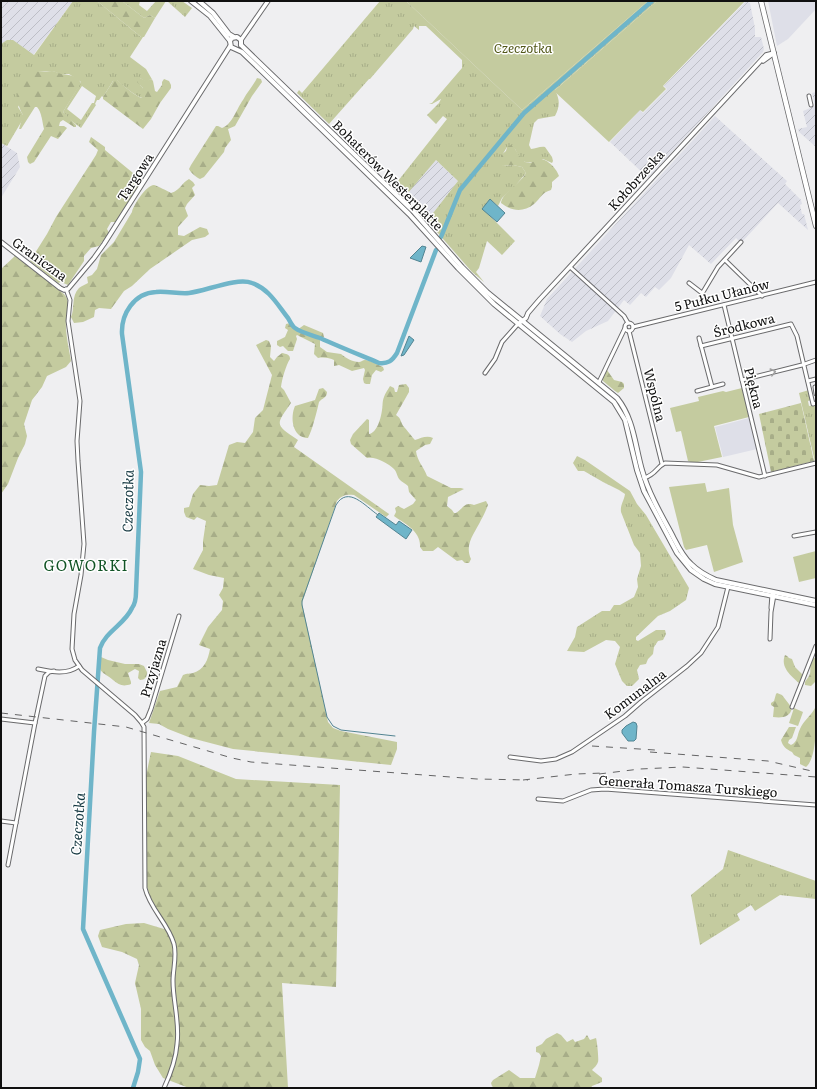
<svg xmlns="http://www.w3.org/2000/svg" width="817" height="1089" font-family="Literata,serif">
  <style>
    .built { fill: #dedfe8 }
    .industrial { fill: url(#industrial-furrows) }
    .grass { fill: url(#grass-tufts); fill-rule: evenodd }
    .forest { fill: url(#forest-firs) }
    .cemetery { fill: url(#cemetery-stones) }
    .garden { fill: #c4cb9f }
    .water { fill: #6fb5c9; stroke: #528492 }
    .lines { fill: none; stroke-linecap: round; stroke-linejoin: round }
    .stream { stroke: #528492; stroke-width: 1 }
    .river { stroke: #6fb5c9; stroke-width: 4.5 }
    .minor-casing { stroke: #6a6a6c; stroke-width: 5 }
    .tertiary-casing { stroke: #6a6a6c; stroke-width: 5.5 }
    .secondary-casing { stroke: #6a6a6c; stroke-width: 6 }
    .primary-casing { stroke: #6a6a6c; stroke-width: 6 }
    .minor { stroke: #fff; stroke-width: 3 }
    .tertiary { stroke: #fff; stroke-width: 3.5 }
    .secondary { stroke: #fff; stroke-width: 4 }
    .primary { stroke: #fff; stroke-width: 4.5 }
    .rail { stroke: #646465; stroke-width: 1; stroke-dasharray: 7 7; stroke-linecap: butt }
    .oneway { stroke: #9f9f9f }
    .labels { text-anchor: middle; stroke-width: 3; stroke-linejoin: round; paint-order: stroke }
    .park-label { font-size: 13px; font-style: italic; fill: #525819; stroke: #fff }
    .street-label { font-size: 13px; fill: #101010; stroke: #fff }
    .water-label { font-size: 14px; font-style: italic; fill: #143740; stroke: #fff }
    .quarter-label { font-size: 15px; letter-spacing: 1px; fill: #125426; stroke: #fff }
  </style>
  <defs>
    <pattern id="industrial-furrows" width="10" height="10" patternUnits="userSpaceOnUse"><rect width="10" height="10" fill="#dedfe8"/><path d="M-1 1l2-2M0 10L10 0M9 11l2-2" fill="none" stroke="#bdbec6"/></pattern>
    <pattern id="grass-tufts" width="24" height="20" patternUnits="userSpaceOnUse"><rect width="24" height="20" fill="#c4cb9f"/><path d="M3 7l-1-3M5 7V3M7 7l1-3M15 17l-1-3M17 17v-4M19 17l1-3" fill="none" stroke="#a7ad88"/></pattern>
    <pattern id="forest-firs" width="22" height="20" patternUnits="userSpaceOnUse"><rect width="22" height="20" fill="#c4cb9f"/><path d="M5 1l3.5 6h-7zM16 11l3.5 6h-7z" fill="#a7ad88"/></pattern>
    <pattern id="cemetery-stones" width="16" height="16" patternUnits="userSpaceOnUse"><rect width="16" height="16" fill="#c4cb9f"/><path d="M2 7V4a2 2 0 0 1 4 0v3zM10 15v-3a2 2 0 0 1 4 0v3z" fill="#a7ad88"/></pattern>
  </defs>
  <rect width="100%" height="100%" fill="#efeff1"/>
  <g class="built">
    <path d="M768,1H816V9L788,39L777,46Z"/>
    <path d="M749,418L757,449L723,457L715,427Z"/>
  </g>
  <g class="industrial">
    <path d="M1,1H73L20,73L1,59Z"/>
    <path d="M746,1L750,3L755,28V37H761L764,49L763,52L648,178L610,142L640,110L643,113L667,89L664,86Z"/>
    <path d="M816,92V147L799,132L798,129L807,127L803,111L815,106L812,93Z"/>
    <path d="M715,116L787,181L785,184L801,200L802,204L800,205L802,214H804L808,230L778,203L741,243L736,238L711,264L689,245L671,278L659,290L655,287L646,297L641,293L630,305L624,300L608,321L586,331L572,342L560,334L540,316L547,299Z"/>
    <path d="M1,143L17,153L20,167L1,198Z"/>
    <path d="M436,160L458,181L430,217L406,194Z"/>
  </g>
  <g class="grass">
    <path d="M73,1H97L141,37H143L130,57L146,69L153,81L151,79L146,82L140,78V85C144,88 145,93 145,98C138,99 122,85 117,80L113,81L103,97L102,96L99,100H97L95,104L96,105L81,128L69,119L63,112L81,82L69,74H60L53,71L38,72L18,107L23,115V119L7,146L1,143V44L7,40H13L34,55ZM82,86L96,96L94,103H92L81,120L67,109Z"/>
    <path d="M122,1H140L139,5L147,11L156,1H166L155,18L150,15L144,18Z"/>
    <path d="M167,1H182L192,8L185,17Z"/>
    <path d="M380,1H406L522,110L648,1H657L555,90C560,100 560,106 555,116L538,119L534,123L529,145L531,149C536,149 540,146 545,147L552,157L553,161L552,163L543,159C527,164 523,166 515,149L507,147L501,157L503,166L513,165L522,167L526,173L516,185L502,198L498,206L490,199L483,209L515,241L502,255L487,241L479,268L476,272L484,282L472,272L416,208L418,206L430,217L458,181L436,160L407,194L411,198L409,202L394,186L447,119L443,116L436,124L427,115L439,103L441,99L432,104H429L432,103L462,68V60L426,26H419V30L414,26L413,29L370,79H369L329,124L297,93L299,90L302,93Z"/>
    <path d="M809,390L811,400L808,401L809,406L816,404V462H815L799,393Z"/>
    <path d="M577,456L585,460L630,491L637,504L646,515L689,588L686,600L670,611L658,616L636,637V640L638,641L656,630H665L666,634L663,640L658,641L654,647L653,654L648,659L646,664L640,665L637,670L639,679L632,686H627L622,681L615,664L620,647L615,641L606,640L584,652L567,651L575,637L577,627L602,611H610L614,605H620L634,597L638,587L637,579L641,566L640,553L634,545L621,512C620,505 624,501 625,494L619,490L603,482L584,471H578L573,463Z"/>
    <path d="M728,850L816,881V899L780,895L755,911L751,905L737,914L740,920L700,945L691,895L723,869Z"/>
  </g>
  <g class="forest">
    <path d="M97,1H122L144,18L150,15L155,18L144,37H141Z"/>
    <path d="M32,70C39,73 44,72 52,71C55,71 58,73 61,74C70,75 76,75 81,83L63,112L76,125V127H74L63,120L60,122L59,126H64L67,128L58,139L51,136L34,162L30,164L28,162L27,157L44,129C42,121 42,113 37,107H35L21,129H19L23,115C14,99 14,79 32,70Z"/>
    <path d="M115,78C121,83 137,99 144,98L145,96L143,95V88L137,82L138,79L140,78L146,81L151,79L153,81L155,91L157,92L162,85V82L164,79L169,81L171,85V88L160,103L151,119L143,129L103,99V97Z"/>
    <path d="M257,78L261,79L262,82L252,96L235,126L228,129L231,140L225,148L224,152L204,177L200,179C196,177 191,173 189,169L191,165L216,126H218L222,128C232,125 237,108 243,100C247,92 253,86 257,78Z"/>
    <path d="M91,137L105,147V150L133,173L142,178V182L116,222H111L107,229L109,233L99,246L91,248L84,256V261L68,285L61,282L58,283L30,261L47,234L56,217L96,155L98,150L89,142Z"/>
    <path d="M511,145L515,149L520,157L525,162L530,163C533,162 536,159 539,159C547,158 557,169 559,176L552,182V187L551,190C541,193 541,198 534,204C523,213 511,211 501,203C502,193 520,184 526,173L522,167L513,165L503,166L501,164V155L506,151L507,147Z"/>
    <path d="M189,179L193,182L195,185L192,188L195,195L187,204L185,208L188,216L178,227V235L184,236L200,227L207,229L209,234L205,237L192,240L150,269L132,286L124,291L111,309L99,308L95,310L94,317L83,322L74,323L71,317C75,309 71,296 79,288C81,286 85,285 88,283L87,277L92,275L97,269L101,255L114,242L132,212C133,206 146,185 154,185C158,186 167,191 171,193C181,190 181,183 189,179Z"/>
    <path d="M15,256L64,294C71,302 67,310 66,319C65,333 69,348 71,361L66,367L47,376L42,387L32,400L24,424L27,436L25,444L18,458L8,484L1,494V269Z"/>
    <path d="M290,323L291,326L297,330L304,325L323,333L324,337L320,340V347L327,352L341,354C346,358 352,362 359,362C361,362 363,360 365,360C370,360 378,365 383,367L384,370L381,372L376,370L372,375L370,384H366L364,383L363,379L365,370L364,368L352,371L339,365L334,366V360C330,358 324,357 318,358L314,354L315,344L297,335L296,336L297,339L293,351H288L283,346L280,347L277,345V341L285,337L288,330L285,328L286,324Z"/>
    <path d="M266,340L269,341L271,346L270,357L274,361L277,357L282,353C286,354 290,354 290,359C286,365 282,379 281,387L284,390L291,403C275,426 275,424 298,440L294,447L389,514L386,517L354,495C346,494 342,495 337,501L302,603L328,722L333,728L341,731L397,742V749L391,765L233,749L191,738L168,729L159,724L149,723L160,691L177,687L183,675C187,673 190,674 193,673C204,670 208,660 210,649L199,645L208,627L222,610L223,601L219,595L223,588L224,578L209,575L193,569L195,565L203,550V541L206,521L197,517L194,520L186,517L184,512V508L189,507L193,494L200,485L209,486L217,485L229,445L237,442L245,443L253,432L255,418L263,410L272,375L256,345Z"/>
    <path d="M607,370L614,380L622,382L624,384V388L618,393L615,391L603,381V376Z"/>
    <path d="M406,384L409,388V392L396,415C402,419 400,422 404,427C406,429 413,438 415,440C421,438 427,435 433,438L430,444L425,445L416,451C417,461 424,467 427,476L451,488H461L464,489L448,497L447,506L452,510L454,513H456C463,509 464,501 474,505L486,501L488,505C486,510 484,515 481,520C475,533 464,544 471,559L469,563H465L462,560L457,561L438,547L433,551H423L420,547C421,531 405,524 394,516L396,512L395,508L398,506L404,509L413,504L416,500L409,492L408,486C406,484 402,482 400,480C397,477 397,472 394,469C388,463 375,456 367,458L351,444L350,440L353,434L367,419L369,420V434C377,433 381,418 382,410C383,405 382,402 384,397C385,393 388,390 390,386L394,388L395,392H397L399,385Z"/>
    <path d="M323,388L327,392C327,398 322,398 319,402C317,411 312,431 308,438C292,438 290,417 295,406L315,400L319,389Z"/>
    <path d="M785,655L787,656L789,658L792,659L795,667L802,674V677L799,683C791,676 780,667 785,655Z"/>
    <path d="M101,657L108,660L125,664H139L144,666L147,672C147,677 145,680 140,680L138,678L139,671L135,669L128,673L131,682V684C123,687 119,685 113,680C104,672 96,673 101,657Z"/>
    <path d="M816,657V681L811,686L805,685V682C806,680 808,678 809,676C813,670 806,662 816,657Z"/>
    <path d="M777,693L782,695L792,708C790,718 781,718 773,717L774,707L771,705V703L774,701L776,694Z"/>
    <path d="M815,708H816C816,724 817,758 806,767L800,764V758L794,755L792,752C786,749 783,747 781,740L789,727H796L792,738L789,740L788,743L791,745C798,742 797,735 800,729C803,721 811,716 815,708Z"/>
    <path d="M151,752L178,756L236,779L340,785L336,987L282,983L288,1088H189L163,1078L155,1065L150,1051L145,1047L141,1040V1009L135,983L139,965L137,959L122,952L102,947L98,936L100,930L126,924L144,923L164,929L167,925L153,905L147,887L146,776Z"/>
    <path d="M557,1033L561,1035L567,1042L573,1039L575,1042L584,1039L587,1035L590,1040L596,1038C597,1041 599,1060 598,1062C597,1065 594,1068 592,1070L602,1078V1082L592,1086L591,1088H494L492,1086L491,1083L493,1080L509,1070L520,1078H535L539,1065L541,1056L539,1053L536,1052V1047L542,1044L546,1039Z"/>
  </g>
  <path class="cemetery" d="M801,403L814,461L771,472L759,414Z"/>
  <g class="garden">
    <path d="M406,1H648L522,110Z"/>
    <path d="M657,1H745L663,86L666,89L643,112L640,110L609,142L554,91Z"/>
    <path d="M742,388L749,417L714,426L722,457L693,463L688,461L681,431L676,432L670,408L699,401L698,397L723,391L726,392Z"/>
    <path d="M705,483L707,492L729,488L733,525L743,562L714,572L707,545L686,550L684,547L669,487Z"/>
    <path d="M816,551V578L799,582L793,557Z"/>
    <path d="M794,708L803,712L798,726L789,723Z"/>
  </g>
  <g class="water">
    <path d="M490,199L505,213L497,222L482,209Z"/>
    <path d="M422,246L426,247L421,262L410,258Z"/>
    <path d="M409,336L414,340L404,355L401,356Z"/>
    <path d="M379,513L396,525L399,521L412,530L406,539L376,517Z"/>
    <path d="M633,722L636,723L637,726L636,739L634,741H628L622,733V730L626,726Z"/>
  </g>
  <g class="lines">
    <path class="stream" d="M378,515C365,506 348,485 336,505L302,601V605L327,717L333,726L341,730L395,736"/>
    <g class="river">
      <path d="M441,237L460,190L524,113L652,1"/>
      <path d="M133,1088L138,1072L140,1059L83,929L94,732L100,648C106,631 125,624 132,608C135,604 136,597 136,592L141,472L122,334C121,314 134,293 156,292C167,291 179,294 189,293C206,291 237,277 252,283C269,289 277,304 288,318C290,321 292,326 295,328C302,333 312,335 320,338C340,347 360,355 379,363C388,364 392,361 397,353L436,250"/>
    </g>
    <defs>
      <g id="minor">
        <path d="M809,96L811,105"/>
        <path d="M725,260L762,296"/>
        <path d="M570,267L624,316L628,323"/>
        <path d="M689,283L702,293L703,292L718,267L741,242"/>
        <path d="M66,289L70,300L68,321L80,401L77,441L78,461L84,544L81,575L74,614L72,649L75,660L82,670L135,715L141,722L144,727L145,888C150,909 168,923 174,944C177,956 173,969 173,981C173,1002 180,1023 177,1044C176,1059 170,1075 164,1088"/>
        <path d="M724,305L765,476"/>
        <circle cx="629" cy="327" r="4"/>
        <path d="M633,327L816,282"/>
        <path d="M629,331L662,464"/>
        <path d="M699,338L712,387"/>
        <path d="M701,346L791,324L797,336L813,404L816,403"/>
        <path d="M485,373L495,359L502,342L518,324"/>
        <path d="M742,380L802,365L816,360"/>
        <path d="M808,381L816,379"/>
        <path d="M599,382L625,328"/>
        <path d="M815,387L816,394"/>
        <path d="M697,391L723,384"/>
        <path d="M644,478C657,474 655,468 665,463L717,465L759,477L816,463"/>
        <path d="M794,536L816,532"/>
        <path d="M771,608L772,594"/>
        <path d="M770,639L771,612L774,595"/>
        <path d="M38,669C52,672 67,675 79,666"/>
        <path d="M792,707L816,646"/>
        <path d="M1,719L35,723L45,676L49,672L54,671"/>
        <path d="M142,723L147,719L151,709L179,616"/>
        <path d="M510,757L541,761L556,759L572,752L625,716L641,702L687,666L701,653L718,627L728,587"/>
        <path d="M538,799L563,801L591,790L605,789L816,805"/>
        <path d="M1,821L16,823"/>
        <path d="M8,865L35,723"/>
      </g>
      <g id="tertiary">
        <path d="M241,40L268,1"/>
        <path d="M763,61L774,53"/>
        <path d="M1,242L60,288L64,290L68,289L94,258L104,244L230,46"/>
        <path d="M518,324L526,318L528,313L540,299L766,55L774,53"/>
      </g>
      <g id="secondary">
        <path d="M191,1L210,16L230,41"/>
        <path d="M199,1L213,13L229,34L234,37"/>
        <path d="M241,45V40L237,37L232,38L230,41L231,47L242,52L409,214L458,268L494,304L614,402L625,420L637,470L644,491L677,553L691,570L704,579L715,584L816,605"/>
        <path d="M241,45L413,211L462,267L487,292L617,398C634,419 635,446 642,470C648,491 659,511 670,531C676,542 681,555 691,564C698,571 707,576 716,580L816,601"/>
      </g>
      <path id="primary" d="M761,1L816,226"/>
    </defs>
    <use href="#minor" class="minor-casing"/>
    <use href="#tertiary" class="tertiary-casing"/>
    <use href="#secondary" class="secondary-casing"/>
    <use href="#primary" class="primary-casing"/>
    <use href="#minor" class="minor"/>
    <use href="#tertiary" class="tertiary"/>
    <use href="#secondary" class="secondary"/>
    <use href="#primary" class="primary"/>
    <g class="rail">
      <path d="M1,713L126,727L232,758L251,762L477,779L528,780"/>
      <path d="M592,746L655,750"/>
      <path d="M650,752L768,761L816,772"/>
      <path d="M599,774L640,769L683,767L816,777"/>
      <path d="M523,780L576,774L604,773"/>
    </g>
  </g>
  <defs><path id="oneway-chevron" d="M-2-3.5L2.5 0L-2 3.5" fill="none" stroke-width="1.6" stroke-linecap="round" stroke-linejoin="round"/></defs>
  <use class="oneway" href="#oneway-chevron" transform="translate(773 372) rotate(-14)"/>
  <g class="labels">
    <g class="park-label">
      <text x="523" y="53">Czeczotka</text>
    </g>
    <g class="street-label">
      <text transform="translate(388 175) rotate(45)" y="5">Bohaterów Westerplatte</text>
      <text transform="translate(135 177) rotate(-57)" y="5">Targowa</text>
      <text transform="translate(636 180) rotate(-48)" y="5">Kołobrzeska</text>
      <text transform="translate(40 259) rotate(36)" y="5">Graniczna</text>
      <text transform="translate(722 295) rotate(-14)" y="5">5 Pułku Ułanów</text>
      <text transform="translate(744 325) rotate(-14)" y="5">Środkowa</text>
      <text transform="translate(754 388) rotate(76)" y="5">Piękna</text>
      <text transform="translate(655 395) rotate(76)" y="5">Wspólna</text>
      <text transform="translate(153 668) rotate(-73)" y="5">Przyjazna</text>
      <text transform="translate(635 694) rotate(-37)" y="5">Komunalna</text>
      <text transform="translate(688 786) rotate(4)" y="5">Generała Tomasza Turskiego</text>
    </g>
    <g class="water-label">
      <text transform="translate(128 501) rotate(-89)" y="5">Czeczotka</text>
      <text transform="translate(78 824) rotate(-86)" y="5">Czeczotka</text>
    </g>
    <g class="quarter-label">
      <text x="86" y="571">GOWORKI</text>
    </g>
  </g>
  <rect width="817" height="1089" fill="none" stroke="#101010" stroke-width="4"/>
</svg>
